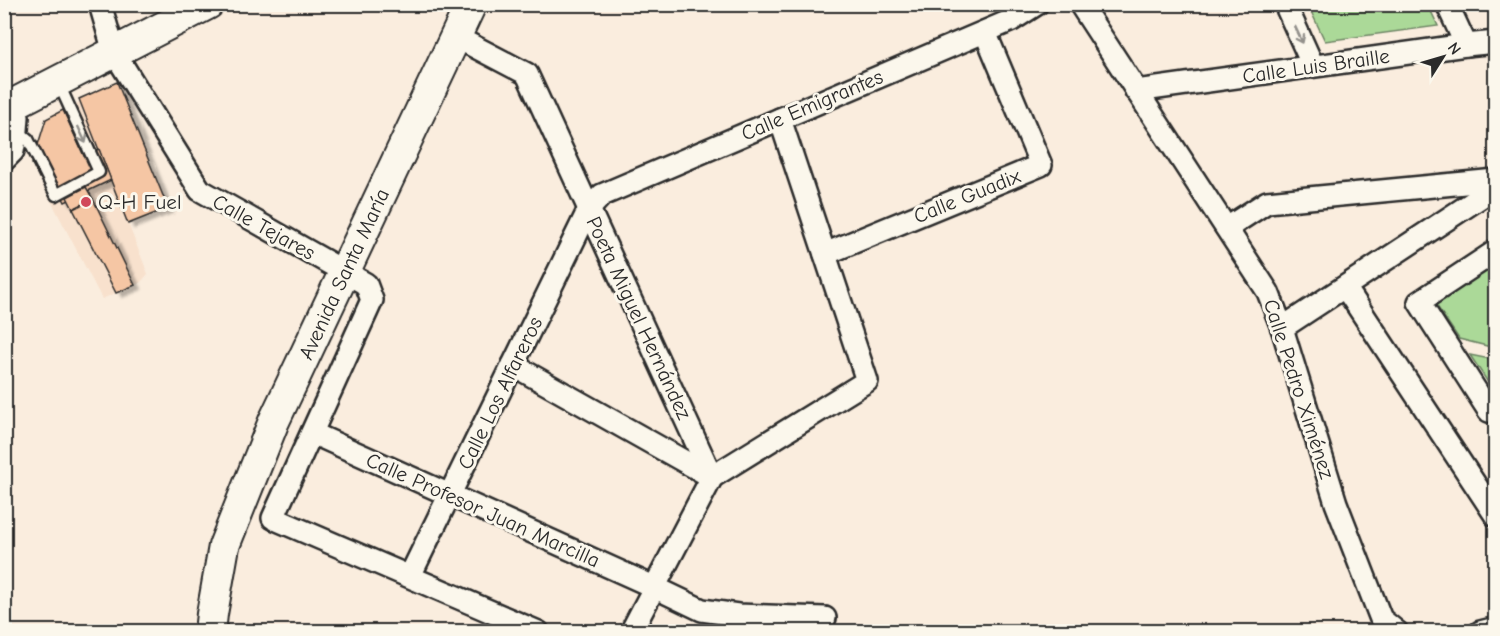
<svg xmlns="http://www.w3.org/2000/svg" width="1500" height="636" font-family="'Comic Neue',sans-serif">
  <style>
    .built { fill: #f8e1cd }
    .green { fill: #abd998; stroke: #6b8262; stroke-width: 1.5 }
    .building { fill: #f5c6a4; stroke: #2b2b2b; stroke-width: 1.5; filter: url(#shadow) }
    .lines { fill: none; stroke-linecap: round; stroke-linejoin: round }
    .lane-casing { stroke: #2b2b2b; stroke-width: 15 }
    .street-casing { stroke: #2b2b2b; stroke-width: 26 }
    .secondary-casing { stroke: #2b2b2b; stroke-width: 34 }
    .lane { stroke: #fbf7ec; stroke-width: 10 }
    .street { stroke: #fbf7ec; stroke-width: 21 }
    .secondary { stroke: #fbf7ec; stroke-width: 30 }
    .oneway { stroke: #93918c }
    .poi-dot { fill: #d1495b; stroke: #fbf7ec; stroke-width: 2 }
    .labels { text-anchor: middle; stroke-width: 6; stroke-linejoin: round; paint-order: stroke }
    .street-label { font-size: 21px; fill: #2b2b2b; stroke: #fbf7ec }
    .poi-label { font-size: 21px; fill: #2b2b2b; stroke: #fbf7ec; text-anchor: start }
  </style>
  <defs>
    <filter id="shadow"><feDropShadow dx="6" dy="4" stdDeviation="1.5" flood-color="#0004"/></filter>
  </defs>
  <rect width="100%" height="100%" fill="#faedde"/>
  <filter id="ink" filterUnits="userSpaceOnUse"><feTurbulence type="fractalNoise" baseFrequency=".0167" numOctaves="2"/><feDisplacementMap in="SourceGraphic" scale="12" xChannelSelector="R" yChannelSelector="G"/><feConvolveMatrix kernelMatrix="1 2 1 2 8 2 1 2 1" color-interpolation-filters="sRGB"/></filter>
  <g filter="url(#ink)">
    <path class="built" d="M80,102L148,274L141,282L102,299L32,164L46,119Z"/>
    <g class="green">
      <path d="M1308,5H1428L1438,26L1325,41Z"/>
      <path d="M1495,257V348L1459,339L1432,299Z"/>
      <path d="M1470,355L1495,360V393Z"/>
    </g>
    <g class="building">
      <path d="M117,82L168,208L128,224L79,99Z"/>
      <path d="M63,110L84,156L99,149L111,180L65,202L50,173L39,178L32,164L46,119Z"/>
      <path d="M86,187L93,199L73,209L67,197Z"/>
      <path d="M93,199L135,285L116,293L73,209Z"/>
    </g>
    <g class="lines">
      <defs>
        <path id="lane" d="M17,130L28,139L56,195L99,172L58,82"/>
        <g id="street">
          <path d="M100,4L114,52L200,190L366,284L372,300L273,518L538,632"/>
          <path d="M1080,4L1268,292L1282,328L1336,503L1381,619L1397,632"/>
          <path d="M1285,4L1313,66"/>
          <path d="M1447,4L1466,45"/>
          <path d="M456,37L527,74L712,477L631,632"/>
          <path d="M1136,91L1466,45L1496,42"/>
          <path d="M4,160L13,151L17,130L18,117L13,104"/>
          <path d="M1227,228L1267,202L1496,180"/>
          <path d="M1496,251L1419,302L1489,411L1496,407"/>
          <path d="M825,254L1041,165L985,32"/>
          <path d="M1345,287L1496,516"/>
          <path d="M1282,328L1496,187"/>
          <path d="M513,365L712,477L867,381L780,119"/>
          <path d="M312,433L654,587L702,610L738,615L825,618"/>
          <path d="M410,576L589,209L602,195L1012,20L1037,4"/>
          <path d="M1480,632L1496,628"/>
        </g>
        <g id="secondary">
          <path d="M4,109L208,4"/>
          <path d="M210,632L212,614L224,546L274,421L471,4"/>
        </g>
      </defs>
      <use href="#lane" class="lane-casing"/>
      <use href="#street" class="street-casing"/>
      <use href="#secondary" class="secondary-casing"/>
      <use href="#lane" class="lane"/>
      <use href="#street" class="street"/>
      <use href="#secondary" class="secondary"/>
    </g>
    <defs><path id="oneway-shaft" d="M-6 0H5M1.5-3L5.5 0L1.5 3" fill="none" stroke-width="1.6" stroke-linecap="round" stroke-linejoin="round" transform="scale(1.5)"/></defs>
    <g class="oneway">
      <use href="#oneway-shaft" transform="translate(1299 35) rotate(65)"/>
      <use href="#oneway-shaft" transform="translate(82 135) rotate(65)"/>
    </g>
  </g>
  <circle class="poi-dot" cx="86" cy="202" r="6"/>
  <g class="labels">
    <g class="street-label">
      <text transform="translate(1316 66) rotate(-8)" y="7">Calle Luis Braille</text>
      <text transform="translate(812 105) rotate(-23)" y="7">Calle Emigrantes</text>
      <text transform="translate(967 196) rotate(-22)" y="7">Calle Guadix</text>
      <text transform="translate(264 227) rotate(29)" y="7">Calle Tejares</text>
      <text transform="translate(344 274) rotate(-65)" y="7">Avenida Santa María</text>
      <text transform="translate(639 318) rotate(65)" y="7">Poeta Miguel Hernández</text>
      <text transform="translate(1299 389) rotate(72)" y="7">Calle Pedro Ximénez</text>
      <text transform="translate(500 393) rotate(-64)" y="7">Calle Los Alfareros</text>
      <text transform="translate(483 510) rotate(24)" y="7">Calle Profesor Juan Marcilla</text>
    </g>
    <g class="poi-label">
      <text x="98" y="209">Q-H Fuel</text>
    </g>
  </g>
  <rect width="1500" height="636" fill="none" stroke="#fbf7ec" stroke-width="24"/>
  <rect x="12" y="12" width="1476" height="612" fill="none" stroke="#2b2b2b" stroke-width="2" filter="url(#ink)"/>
  <g transform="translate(1443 57) rotate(53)" stroke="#fbf7ec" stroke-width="4.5" paint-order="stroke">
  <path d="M0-4.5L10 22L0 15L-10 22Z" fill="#2b2b2b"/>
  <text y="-9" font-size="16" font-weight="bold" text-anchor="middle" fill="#2b2b2b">N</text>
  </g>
</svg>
